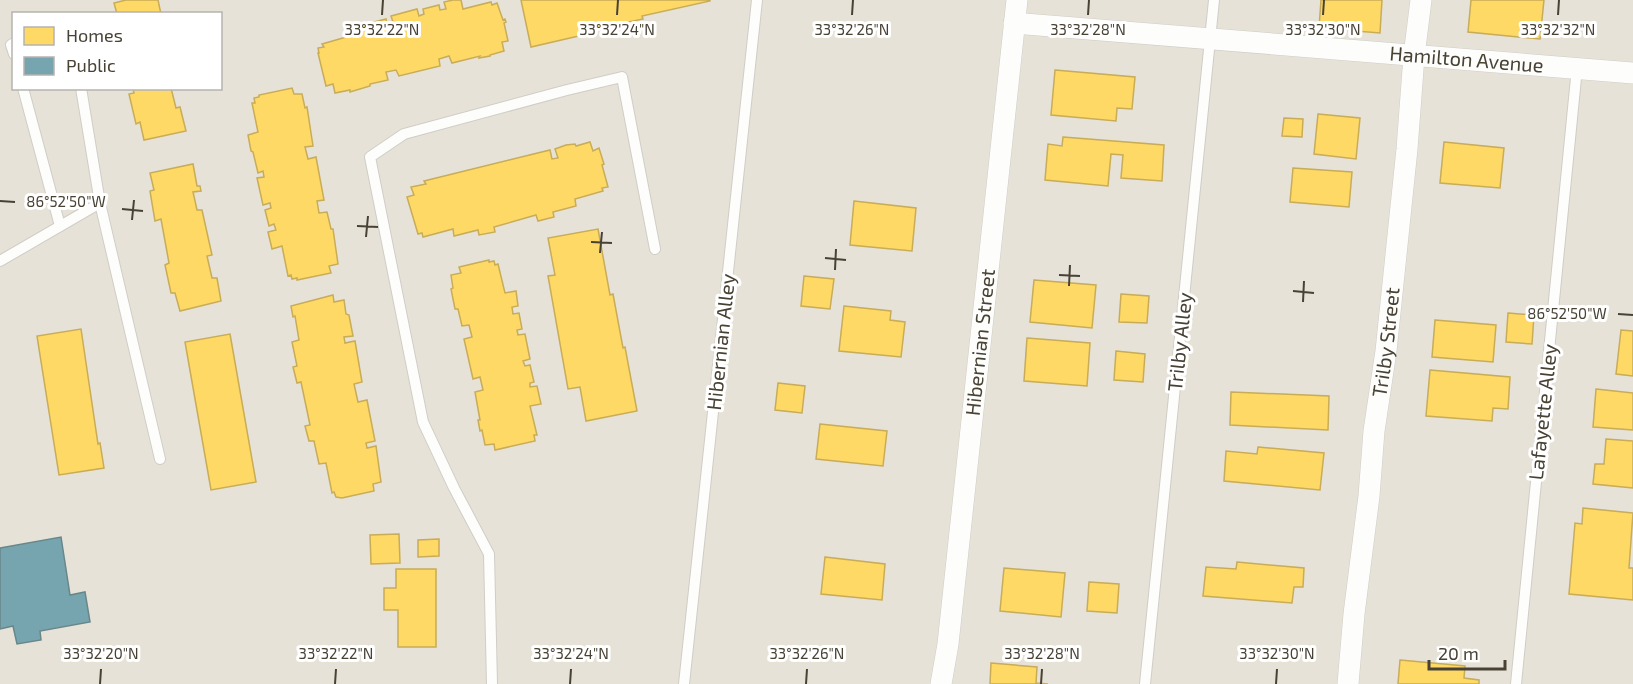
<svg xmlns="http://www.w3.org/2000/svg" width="1633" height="684" font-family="'Exo 2',sans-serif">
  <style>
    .residential { fill: #e6e2d7; fill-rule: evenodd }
    .homes { fill: #ffd966; stroke: #c8ac57; stroke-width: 1.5 }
    .public { fill: #76a5af; stroke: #68878a; stroke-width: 1.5 }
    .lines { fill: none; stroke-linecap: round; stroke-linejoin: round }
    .service-casing { stroke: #d0cdc7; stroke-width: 12 }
    .minor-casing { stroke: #d0cdc7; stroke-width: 22 }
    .service { stroke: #fdfdfc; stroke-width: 10 }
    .minor { stroke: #fdfdfc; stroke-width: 21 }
    .ticks { fill: none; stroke: #484235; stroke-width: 2 }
    .labels { text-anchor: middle; stroke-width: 6; stroke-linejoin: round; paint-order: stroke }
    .street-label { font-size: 20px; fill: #484235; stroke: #fff }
    .ticks-label { font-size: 15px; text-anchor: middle; fill: #484235; stroke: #fff; stroke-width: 6; stroke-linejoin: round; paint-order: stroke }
  </style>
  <rect width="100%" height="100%" fill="#f2f0ea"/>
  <path class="residential" d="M0,0H1633V684H0ZM14,14H220V88H14Z"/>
  <g class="homes">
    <path d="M126,0H158L161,14H117L114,3Z"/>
    <path d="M453,0H461L463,9L491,2L492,5L497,3L503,20L505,19L506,22L504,23L508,41L502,42L504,51L490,55V56L479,58L480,56L452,63L449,56L439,59L440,66L399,76L396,70L386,72L388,80L370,84V86L350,92V90L335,93L333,84L326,86L318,53H319L318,48L324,47L322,44L350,36L348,26L364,22L366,29L372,28L370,23L386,19L387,24L393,22L391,16L417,9L419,16L424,14L423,9L439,5L440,10L446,9L444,2Z"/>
    <path d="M521,0H710V1L642,16L643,19L595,29L596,32L531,47Z"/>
    <path d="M1321,0H1382L1380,33L1319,28Z"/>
    <path d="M1471,0H1544L1540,39L1468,32Z"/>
    <path d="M1055,70L1135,77L1132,109L1117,108L1116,121L1051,115Z"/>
    <path d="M133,88H171L176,108L180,107L186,131L144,140L140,122L136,124L129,94L134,93Z"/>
    <path d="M292,88L294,94H302L305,108L307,107L313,146L305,147L308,159L316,157L324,200L317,201L319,213L327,212L331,229H333L338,264L329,266L331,273L297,280V278L292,279L291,275L288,276L282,246L272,249L268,232L276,230L274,224L269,226L265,210L271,208L270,203L263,205L257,178L264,177L263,171L258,173L253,152L251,151L248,135L258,132L252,103H255L254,98L259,97V95Z"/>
    <path d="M1318,114L1360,118L1356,159L1314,154Z"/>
    <path d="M1284,118L1303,119L1302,137L1282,136Z"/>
    <path d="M1063,137L1164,145L1162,181L1121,178L1123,155L1111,154L1108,186L1045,180L1048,144L1062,146Z"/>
    <path d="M590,142L593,151L599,148L604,164L602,165L608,187L602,188L603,191L575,199L576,206L553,212L554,217L538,221L536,215L494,227L495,232L479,235L478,230L454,236L453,229L423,237L422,233L418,234L407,197L414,195L411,187L426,184L424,181L550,150L552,159L558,158L555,149L566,145L575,144L576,146Z"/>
    <path d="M1444,142L1504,148L1500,188L1440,183Z"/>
    <path d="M193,164L197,186H200L201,191L193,192L197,210H202L212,255L207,256L212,278H217L221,301L180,311L175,293H171L165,265L169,263L161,219L155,221L150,191L154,190L150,173Z"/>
    <path d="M1293,168L1352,172L1349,207L1290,202Z"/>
    <path d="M854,201L916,208L912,251L850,245Z"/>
    <path d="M598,229L610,295L613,294L623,348L625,347L637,411L586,421L580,387L568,389L548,276L555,275L548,238Z"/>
    <path d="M489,260V262L494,261L495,265L498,264L505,293L516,291L518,306L512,307L513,314L519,313L522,329L517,330L518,335L525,334L530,359L523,361L525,366L530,365L534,382L530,383V387L537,386L541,404L530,406L537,435H534L535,441L495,450L494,444L485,445L482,430L480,431L478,420H480L475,392L483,390L480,377L473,379L464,339L472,337L469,325L462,326L458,309H455L451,289L453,288L451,275L461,273L459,267Z"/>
    <path d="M804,276L834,279L830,309L801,306Z"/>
    <path d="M1034,280L1096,285L1092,328L1030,322Z"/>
    <path d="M1121,294L1149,296L1147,323L1119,322Z"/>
    <path d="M333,295L334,302L344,300L346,314L349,315L353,336L344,337L345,343L355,341L362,382L354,384L358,402L367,400L375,441L366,443L367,448L376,446L381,482L373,484L374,491L342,498L336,497L334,492L332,493L326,463L319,464L314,441H309L305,426L310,425L301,382L297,383L293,367L297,366L292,342L299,340L295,316L293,317L291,306Z"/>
    <path d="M844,306L891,311L890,320L905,322L901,357L839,351Z"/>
    <path d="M1508,313L1534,315L1532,344L1506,342Z"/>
    <path d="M1435,320L1496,325L1493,362L1432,357Z"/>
    <path d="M81,329L98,444L100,443L104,468L59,475L37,336Z"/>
    <path d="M1621,330L1633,331V376L1616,374Z"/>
    <path d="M230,334L256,482L211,490L185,342Z"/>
    <path d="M1027,338L1090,343L1087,386L1024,381Z"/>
    <path d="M1116,351L1145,354L1143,382L1114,380Z"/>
    <path d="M1430,370L1510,377L1508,409L1493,408L1492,421L1426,416Z"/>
    <path d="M778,383L805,386L802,413L775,410Z"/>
    <path d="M1596,389L1633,393V430L1593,427Z"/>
    <path d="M1231,392L1329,396L1328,430L1230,425Z"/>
    <path d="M820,424L887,431L883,466L816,459Z"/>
    <path d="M1606,439L1633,441V488L1593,484L1595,464H1604Z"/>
    <path d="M1258,447L1324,453L1320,490L1224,481L1226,451L1257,454Z"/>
    <path d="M1583,508L1633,513L1629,568H1633V600L1569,594L1575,523L1582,524Z"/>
    <path d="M399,534L400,563L371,564L370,535Z"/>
    <path d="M439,539V556L418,557V540Z"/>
    <path d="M825,557L885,564L882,600L821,594Z"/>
    <path d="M1237,562L1304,568L1303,587H1294L1292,603L1203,596L1206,567L1236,569Z"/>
    <path d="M1004,568L1065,573L1061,617L1000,611Z"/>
    <path d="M396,569H436V647H398V610H384V588H396Z"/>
    <path d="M1089,582L1119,584L1117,613L1087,611Z"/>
    <path d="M1400,660L1465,666L1464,678L1479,680V684H1398Z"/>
    <path d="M991,663L1037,667L1036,683L1048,684H990Z"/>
  </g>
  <path class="public" d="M61,537L70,595L85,592L90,622L40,631L41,640L17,644L13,626L0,629V548Z"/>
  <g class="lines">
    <defs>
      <g id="service">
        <path d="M14,43L11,45L14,54"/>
        <path d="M23,88L60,226"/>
        <path d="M100,203L160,459"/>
        <path d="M0,261L100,203L81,88"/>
        <path d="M492,684L489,554L454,488L423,422L370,157L404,134L567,90L622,77L655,249"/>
        <path d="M684,684L757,0"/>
        <path d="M1145,684L1214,0"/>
        <path d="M1516,684L1577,68"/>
      </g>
      <g id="minor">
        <path id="s1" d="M1014,23L1633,73"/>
        <path id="s2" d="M941,684L948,644L1017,0"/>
        <path id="s3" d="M1348,684L1354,614L1369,496L1374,431L1386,351L1407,149L1414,56L1421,0"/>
      </g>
    </defs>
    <use href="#service" class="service-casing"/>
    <use href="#minor" class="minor-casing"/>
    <use href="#service" class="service"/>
    <use href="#minor" class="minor"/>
  </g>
  <path class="ticks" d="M382,15L383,0M617,15L618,0M852,15L853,0M1088,15L1089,0M1323,15L1324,0M1558,15L1559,0M0,201L15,202M122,209L143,211M132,220L134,200M357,226L378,227M366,237L368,216M591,242L612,243M600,253L602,232M825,258L846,260M835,270L836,249M1059,275L1080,276M1069,286L1070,265M1293,291L1314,293M1303,302L1304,281M1618,314L1633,315M100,684L101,669M335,684L336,669M570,684L571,669M806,684L807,669M1041,684L1042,669M1276,684L1277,669"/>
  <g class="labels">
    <g class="street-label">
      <text dy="7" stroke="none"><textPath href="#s1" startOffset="454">Hamilton Avenue</textPath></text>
      <text transform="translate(721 342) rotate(-84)" y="7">Hibernian Alley</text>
      <text dy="7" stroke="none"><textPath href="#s2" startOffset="344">Hibernian Street</textPath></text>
      <text transform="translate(1180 342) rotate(-84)" y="7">Trilby Alley</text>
      <text dy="7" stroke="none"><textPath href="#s3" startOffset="344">Trilby Street</textPath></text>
      <text transform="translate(1543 412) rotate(-84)" y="7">Lafayette Alley</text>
    </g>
  </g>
  <g class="ticks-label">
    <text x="382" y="35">33°32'22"N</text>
    <text x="617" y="35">33°32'24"N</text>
    <text x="852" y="35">33°32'26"N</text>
    <text x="1088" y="35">33°32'28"N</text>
    <text x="1323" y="35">33°32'30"N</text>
    <text x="1558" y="35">33°32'32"N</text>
    <text x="66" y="207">86°52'50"W</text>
    <text x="1567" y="319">86°52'50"W</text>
    <text x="101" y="659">33°32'20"N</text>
    <text x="336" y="659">33°32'22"N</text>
    <text x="571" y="659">33°32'24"N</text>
    <text x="807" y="659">33°32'26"N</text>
    <text x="1042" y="659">33°32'28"N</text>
    <text x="1277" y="659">33°32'30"N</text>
  </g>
  <rect x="12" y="12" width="210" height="78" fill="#ffffff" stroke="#b6b3ae" stroke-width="1.5"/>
  <rect x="24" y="27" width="30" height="18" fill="#ffd966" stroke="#b6b3ae" stroke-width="1.5"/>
  <text x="66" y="42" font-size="18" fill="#484235">Homes</text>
  <rect x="24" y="57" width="30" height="18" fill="#76a5af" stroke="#b6b3ae" stroke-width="1.5"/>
  <text x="66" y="72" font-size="18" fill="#484235">Public</text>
  <path d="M1429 660v9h76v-9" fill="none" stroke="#484235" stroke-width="3"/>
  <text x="1438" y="660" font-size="18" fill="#484235" stroke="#ffffff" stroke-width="4.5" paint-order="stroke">20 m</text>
</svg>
